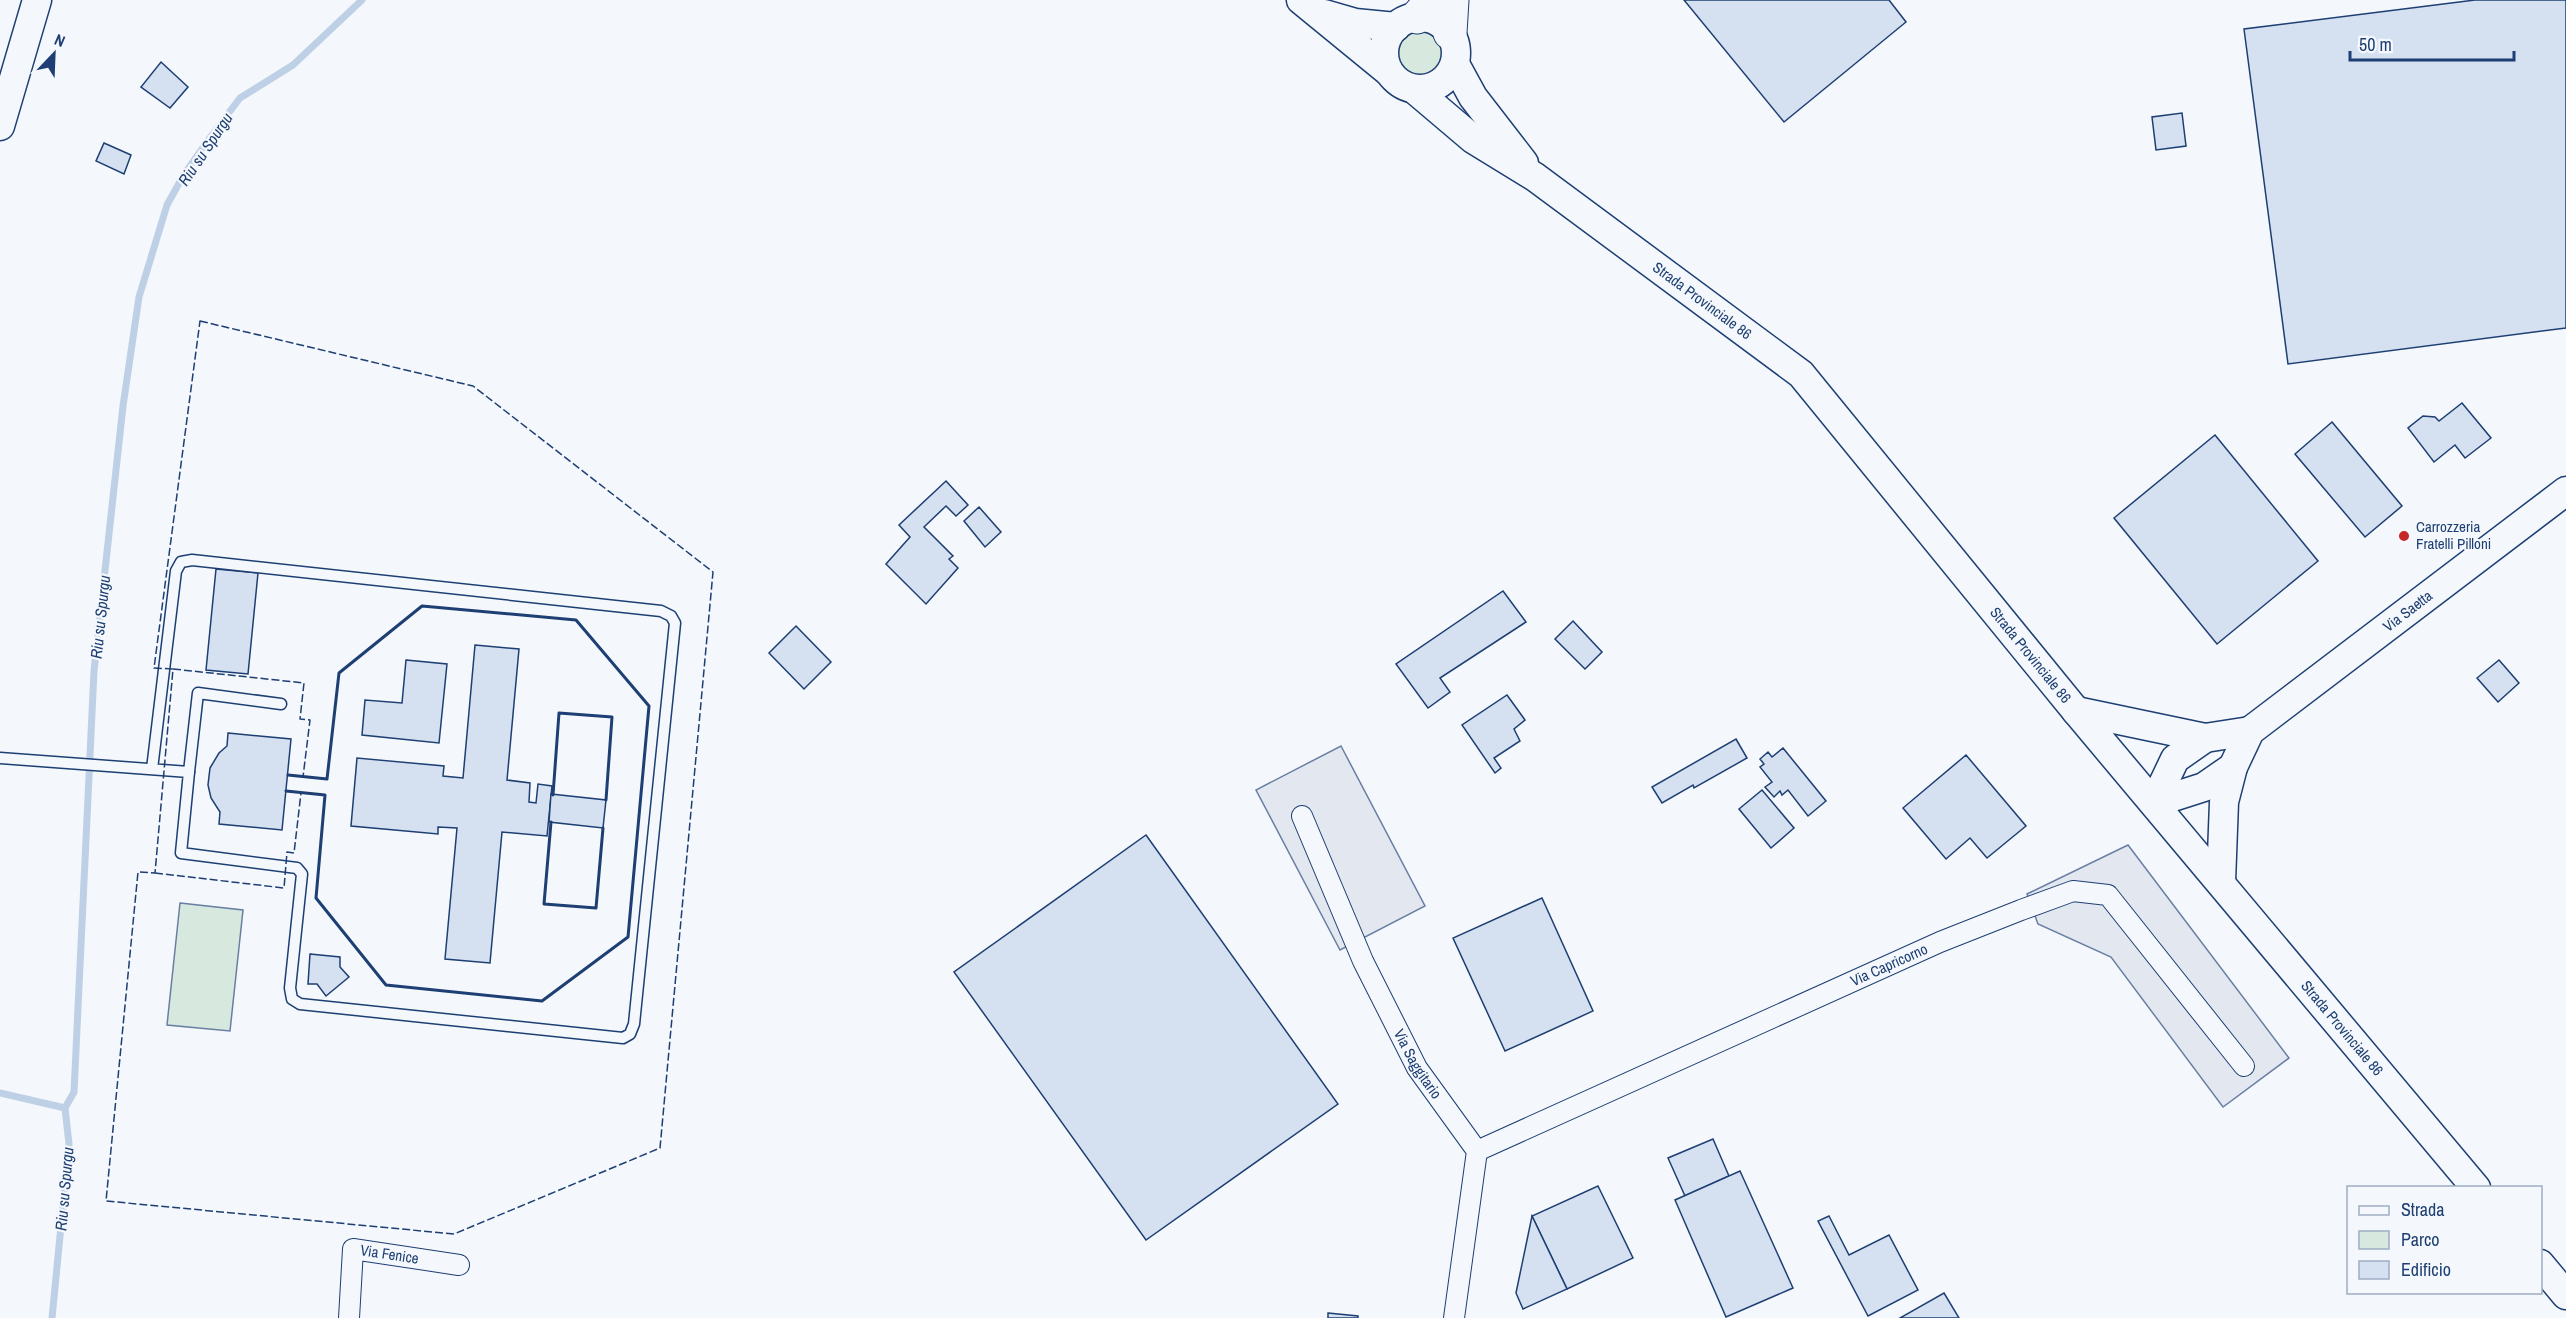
<svg xmlns="http://www.w3.org/2000/svg" width="2566" height="1318" font-family="'Archivo Narrow',sans-serif">
  <style>
    .green { fill: #d7e8df; stroke: #687fa3; stroke-width: 1.5 }
    .parking { fill: #e3e8f0; stroke: #687fa3; stroke-width: 1.5 }
    .lines { fill: none; stroke-linecap: round; stroke-linejoin: round }
    .stream { stroke: #bed0e5; stroke-width: 7 }
    .building { fill: #d5e0f0; stroke: #1d3f73; stroke-width: 1.5 }
    .lane-casing { stroke: #1d3f73; stroke-width: 13 }
    .street-casing { stroke: #1d3f73; stroke-width: 22 }
    .secondary-casing { stroke: #1d3f73; stroke-width: 31 }
    .highway-casing { stroke: #1d3f73; stroke-width: 35 }
    .lane { stroke: #f4f7fb; stroke-width: 10 }
    .street { stroke: #f4f7fb; stroke-width: 20 }
    .secondary { stroke: #f4f7fb; stroke-width: 28 }
    .highway { stroke: #f4f7fb; stroke-width: 33 }
    .fence { stroke: #1d3f73; stroke-width: 1.5; stroke-dasharray: 8 3; stroke-linecap: butt }
    .wall { stroke: #1d3f73; stroke-width: 3 }
    .poi-dot { fill: #c62828; stroke: #f4f7fb; stroke-width: 2 }
    .labels { text-anchor: middle; stroke-width: 4.5; stroke-linejoin: round; paint-order: stroke }
    .street-label { font-size: 15px; fill: #1d3f73; stroke: #f4f7fb }
    .poi-label { font-size: 15px; fill: #1d3f73; stroke: #f4f7fb; text-anchor: start }
    .water-label { font-size: 16px; font-style: italic; fill: #1d3f73; stroke: #f4f7fb }
  </style>
  <rect width="100%" height="100%" fill="#f4f7fb"/>
  <g class="green">
    <circle cx="1420" cy="54" r="28"/>
    <path d="M180,903L243,910L230,1031L167,1025Z"/>
  </g>
  <g class="parking">
    <path d="M1341,746L1425,906L1340,950L1256,790Z"/>
    <path d="M2128,845L2289,1058L2223,1107L2111,957L2038,924L2027,894Z"/>
  </g>
  <g class="lines">
    <g class="stream">
      <path d="M0,1093L65,1108"/>
      <path d="M52,1318L69,1144L65,1108L74,1092L94,671L123,406L139,297L167,205L183,176L209,139L240,98L293,65L362,0"/>
    </g>
  </g>
  <g class="building">
    <path d="M1684,0H1889L1906,22L1784,122Z"/>
    <path d="M2475,0H2566V328L2288,364L2244,29Z"/>
    <path d="M161,62L188,87L170,108L141,87Z"/>
    <path d="M2182,113L2186,146L2156,150L2152,117Z"/>
    <path d="M104,143L131,155L124,174L96,161Z"/>
    <path d="M2462,403L2491,438L2465,458L2455,445L2434,462L2408,428L2423,416L2435,417L2439,421Z"/>
    <path d="M2332,422L2402,506L2365,537L2295,454Z"/>
    <path d="M2215,435L2318,561L2217,644L2114,518Z"/>
    <path d="M946,481L968,505L956,516L946,506L924,527L953,556L949,559L958,568L926,604L886,564L910,537L899,525Z"/>
    <path d="M979,507L1001,532L985,547L964,521Z"/>
    <path d="M216,569L258,573L248,674L206,670Z"/>
    <path d="M1503,591L1526,622L1440,678L1450,692L1428,708L1396,664Z"/>
    <path d="M1573,621L1602,652L1585,669L1555,639Z"/>
    <path d="M796,626L831,662L804,689L769,653Z"/>
    <path d="M475,645L519,649L507,780L530,783L529,802L536,803L538,784L552,786L547,836L502,832L490,963L445,959L457,828L438,827V834L351,826L357,758L444,766L443,776L463,778Z"/>
    <path d="M406,660L447,664L439,743L362,735L365,700L402,703Z"/>
    <path d="M2499,660L2519,683L2498,702L2477,678Z"/>
    <path d="M1507,695L1525,720L1514,729L1520,741L1494,758L1501,768L1495,773L1462,725Z"/>
    <path d="M228,733L291,739L282,830L219,824L220,812L211,798L208,785L210,768L219,753L227,746Z"/>
    <path d="M1736,739L1747,758L1694,788L1693,785L1662,803L1652,787Z"/>
    <path d="M1783,748L1826,801L1808,816L1788,790L1782,795L1780,791L1774,797L1765,787L1772,782L1760,767L1764,764L1760,759L1768,752L1772,757Z"/>
    <path d="M1966,755L2026,826L1987,858L1970,838L1946,859L1903,808Z"/>
    <path d="M1762,790L1794,828L1771,848L1739,809Z"/>
    <path d="M551,794L606,800L603,828L549,822Z"/>
    <path d="M1146,835L1338,1104L1146,1240L954,972Z"/>
    <path d="M1542,898L1593,1011L1505,1051L1453,938Z"/>
    <path d="M310,954L340,957V967L349,977L326,996L317,984H308Z"/>
    <path d="M1713,1139L1729,1176L1685,1196L1668,1158Z"/>
    <path d="M1740,1171L1793,1288L1726,1317L1675,1200Z"/>
    <path d="M1598,1186L1633,1258L1567,1289L1532,1216Z"/>
    <path d="M1532,1216L1567,1289L1523,1309L1516,1293Z"/>
    <path d="M1829,1216L1849,1255L1889,1235L1918,1290L1868,1316L1818,1221Z"/>
    <path d="M1944,1293L1959,1318H1900Z"/>
    <path d="M1328,1313L1358,1316V1318H1328Z"/>
  </g>
  <g class="lines">
    <defs>
      <g id="lane">
        <path d="M0,758L189,772L181,853L297,868L302,874L290,988L292,999L300,1004L623,1038L630,1034L634,1024L675,623L671,616L661,611L192,560L181,562L176,571L152,769"/>
        <path d="M189,772L198,693L281,704"/>
      </g>
      <g id="street">
        <path id="s1" d="M1302,816L1363,961L1417,1068L1477,1151L1454,1318"/>
        <path id="s2" d="M1477,1151L1940,942L2021,910L2073,891L2108,895L2244,1066"/>
        <path id="s3" d="M349,1318L353,1249L459,1265"/>
      </g>
      <g id="secondary">
        <path d="M1301,0L1389,72"/>
        <path d="M1324,14L1355,23L1396,27"/>
        <circle cx="1420" cy="53" r="36"/>
        <path d="M1455,64L1473,97L1524,163"/>
        <path id="s4" d="M1414,89L1473,139L1535,177L1801,374L2076,711L2476,1188"/>
        <path d="M0,126L37,0"/>
        <path d="M2076,711L2205,738L2250,731"/>
        <path d="M2154,803L2204,787L2233,767"/>
        <path d="M2154,803L2175,759L2205,738"/>
        <path id="s5" d="M2221,882L2224,802L2233,767L2250,731L2566,491"/>
        <path d="M2540,1264L2566,1295"/>
      </g>
      <g id="highway">
        <path d="M1417,17L1432,0"/>
        <path d="M1450,33L1452,0"/>
      </g>
    </defs>
    <use href="#lane" class="lane-casing"/>
    <use href="#street" class="street-casing"/>
    <use href="#secondary" class="secondary-casing"/>
    <use href="#highway" class="highway-casing"/>
    <use href="#lane" class="lane"/>
    <use href="#street" class="street"/>
    <use href="#secondary" class="secondary"/>
    <use href="#highway" class="highway"/>
    <g class="fence">
      <path d="M200,321L473,386L713,572L660,1148L454,1234L106,1201L138,872L155,873L173,669L154,668Z"/>
      <path d="M173,669L304,683L300,719L310,720L303,777"/>
      <path d="M155,873L284,888L287,852L294,853L301,793"/>
    </g>
    <g class="wall">
      <path d="M286,791L325,795L316,898L386,985L542,1001L628,937L649,706L576,620L422,606L339,673L327,779L288,775"/>
      <path d="M553,795L559,713L612,717L606,800"/>
      <path d="M551,822L544,904L596,908L603,828"/>
    </g>
  </g>
  <circle class="poi-dot" cx="2404" cy="536" r="6"/>
  <g class="labels">
    <g class="street-label">
      <text dy="5" stroke="none"><textPath href="#s4" startOffset="358">Strada Provinciale 86</textPath></text>
      <text dy="5" stroke="none"><textPath href="#s5" startOffset="354">Via Saetta</textPath></text>
      <text dy="5" stroke="none"><textPath href="#s4" startOffset="844">Strada Provinciale 86</textPath></text>
      <text dy="5" stroke="none"><textPath href="#s2" startOffset="452">Via Capricorno</textPath></text>
      <text dy="5" stroke="none"><textPath href="#s4" startOffset="1330">Strada Provinciale 86</textPath></text>
      <text dy="5" stroke="none"><textPath href="#s1" startOffset="274">Via Saggitario</textPath></text>
      <text dy="5" stroke="none"><textPath href="#s3" startOffset="106">Via Fenice</textPath></text>
    </g>
    <g class="poi-label">
      <text x="2416" y="532">Carrozzeria<tspan x="2416" dy="17">Fratelli Pilloni</tspan></text>
    </g>
    <g class="water-label">
      <text transform="translate(205 149) rotate(-56)" y="6">Riu su Spurgu</text>
      <text transform="translate(100 617) rotate(-84)" y="6">Riu su Spurgu</text>
      <text transform="translate(64 1189) rotate(-85)" y="6">Riu su Spurgu</text>
    </g>
  </g>
  <rect x="2347" y="1186" width="195" height="108" fill="#f4f7fb" stroke="#9eadc5" stroke-width="1.5"/>
  <rect x="2359" y="1206" width="30" height="9" fill="#f4f7fb" stroke="#9eadc5" stroke-width="1.5"/>
  <text x="2401" y="1216" font-size="18" fill="#1d3f73">Strada</text>
  <rect x="2359" y="1231" width="30" height="18" fill="#d7e8df" stroke="#9eadc5" stroke-width="1.5"/>
  <text x="2401" y="1246" font-size="18" fill="#1d3f73">Parco</text>
  <rect x="2359" y="1261" width="30" height="18" fill="#d5e0f0" stroke="#9eadc5" stroke-width="1.5"/>
  <text x="2401" y="1276" font-size="18" fill="#1d3f73">Edificio</text>
  <g transform="translate(54 54) rotate(23)" stroke="#f4f7fb" stroke-width="4.5" paint-order="stroke">
  <path d="M0-4.5L10 22L0 15L-10 22Z" fill="#1d3f73"/>
  <text y="-9" font-size="16" font-weight="bold" text-anchor="middle" fill="#1d3f73">N</text>
  </g>
  <path d="M2350 51v9h164v-9" fill="none" stroke="#1d3f73" stroke-width="3"/>
  <text x="2359" y="51" font-size="18" fill="#1d3f73" stroke="#f4f7fb" stroke-width="4.5" paint-order="stroke">50 m</text>
</svg>
